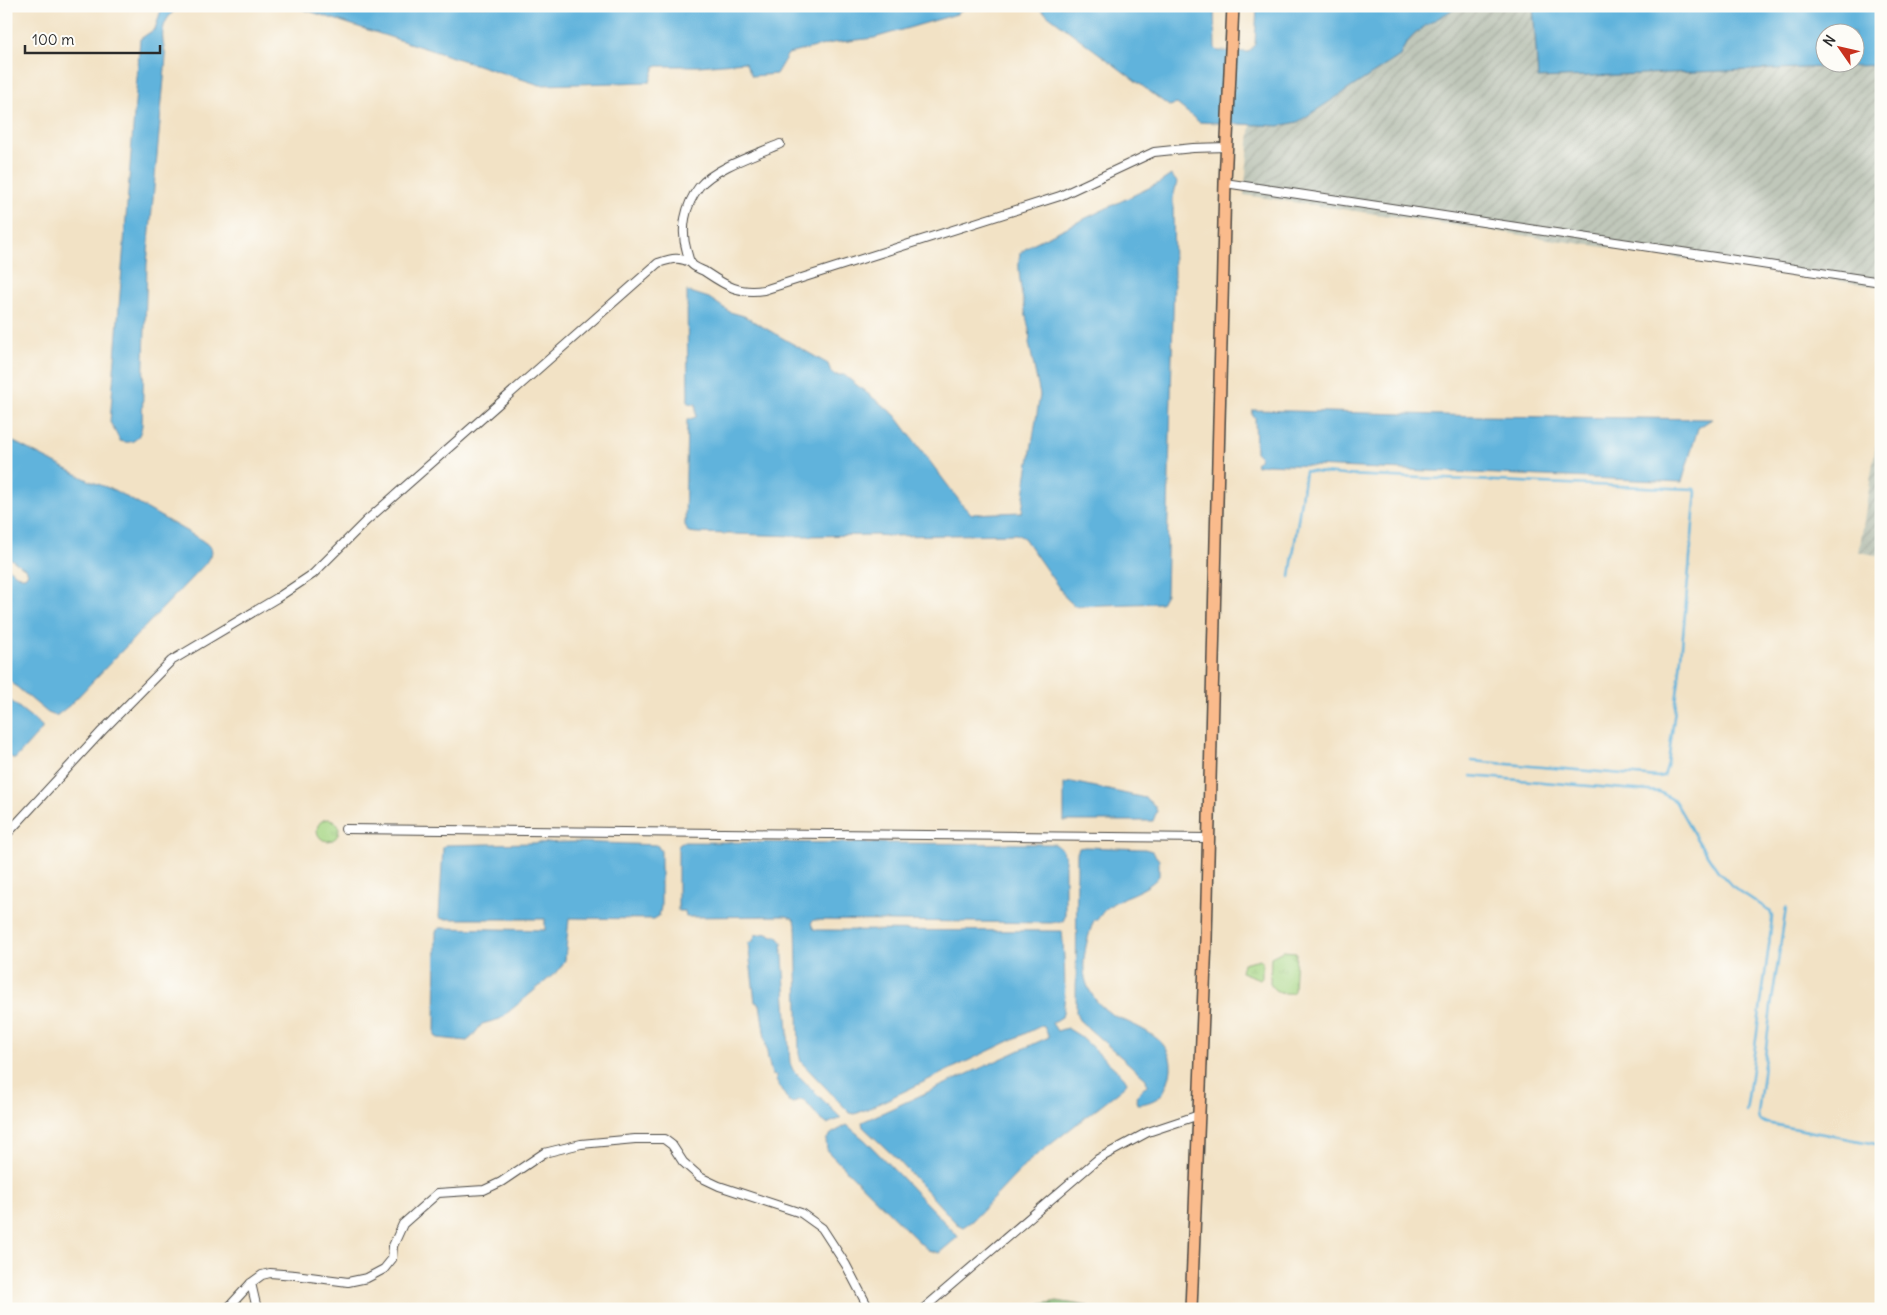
<svg xmlns="http://www.w3.org/2000/svg" width="1887" height="1315" font-family="Delius,sans-serif">
  <style>
    .industrial { fill: url(#industrial-furrows); fill-rule: evenodd }
    .grass { fill: url(#grass-tufts); stroke: #688058 }
    .forest { fill: url(#forest-firs); stroke: #58714e }
    .water { fill: #61b3dc; stroke: #466f84; fill-rule: evenodd }
    .lines { fill: none; stroke-linecap: round; stroke-linejoin: round }
    .stream { stroke: #61b3dc; stroke-width: 2.5 }
    .street-casing { stroke: #494642; stroke-width: 10 }
    .primary-casing { stroke: #494642; stroke-width: 14 }
    .street { stroke: #fff; stroke-width: 8 }
    .primary { stroke: #fabb8c; stroke-width: 11 }
  </style>
  <defs>
    <pattern id="industrial-furrows" width="10" height="10" patternUnits="userSpaceOnUse" patternTransform="scale(1.25)"><rect width="10" height="10" fill="#c0c7ba"/><path d="M-1 1l2-2M0 10L10 0M9 11l2-2" fill="none" stroke="#a5aba0"/></pattern>
    <pattern id="grass-tufts" width="24" height="20" patternUnits="userSpaceOnUse" patternTransform="scale(1.25)"><rect width="24" height="20" fill="#a6d684"/><path d="M3 7l-1-3M5 7V3M7 7l1-3M15 17l-1-3M17 17v-4M19 17l1-3" fill="none" stroke="#8fb872"/></pattern>
    <pattern id="forest-firs" width="22" height="20" patternUnits="userSpaceOnUse" patternTransform="scale(1.25)"><rect width="22" height="20" fill="#84b772"/><path d="M5 1l3.5 6h-7zM16 11l3.5 6h-7z" fill="#6c955e"/></pattern>
  </defs>
  <rect width="100%" height="100%" fill="#fdfcf7"/>
  <filter id="ink" filterUnits="userSpaceOnUse"><feTurbulence type="fractalNoise" baseFrequency=".02" numOctaves="2"/><feDisplacementMap in="SourceGraphic" scale="10" xChannelSelector="R" yChannelSelector="G"/><feConvolveMatrix kernelMatrix="1 2 1 2 8 2 1 2 1" color-interpolation-filters="sRGB"/></filter>
  <filter id="wash" filterUnits="userSpaceOnUse"><feTurbulence type="fractalNoise" baseFrequency=".0096" numOctaves="4" result="noise"/><feDisplacementMap in="SourceGraphic" scale="20" xChannelSelector="R" yChannelSelector="G"/><feGaussianBlur stdDeviation="1.12" result="paint"/><feColorMatrix in="noise" values="0 0 0 0 0 0 0 0 0 0 0 0 0 0 0 0 0 1.4 0 .05"/><feComposite in="paint" operator="in"/></filter>
  <g filter="url(#wash)">
    <rect width="100%" height="100%" fill="#f2e2c5"/>
    <g class="industrial">
      <path d="M1262,6H1881V287L1244,195ZM1824,32H1854V62H1824Z"/>
      <path d="M1881,412V556L1859,552Z"/>
    </g>
    <g class="grass">
      <circle cx="328" cy="830" r="11"/>
      <path d="M1283,951L1296,952L1294,991L1292,993C1283,994 1273,992 1270,983L1271,957Z"/>
      <path d="M1260,959L1262,961V977L1260,979L1241,972L1243,963Z"/>
    </g>
    <path class="forest" d="M1057,1301L1088,1306L1089,1309H1028V1307Z"/>
    <g class="water">
      <path d="M170,6L173,7V12C159,26 162,40 166,57L147,264L142,425C140,439 133,445 120,441L110,422L140,39L155,29L162,7Z"/>
      <path d="M293,6H966L957,14L874,38L832,43L788,54L776,74L752,76L745,62L699,66H655L650,82L540,85Z"/>
      <path d="M1002,6H1214L1215,48L1218,51L1249,52L1255,44L1257,6H1459C1437,20 1409,30 1400,56L1298,122L1279,126L1199,122L1177,104L1169,106L1037,7L1011,8Z"/>
      <path d="M1533,6H1881V65L1538,78ZM1824,32H1854V62H1824Z"/>
      <path d="M1171,175L1177,182L1173,198L1174,277L1166,594L1161,603L1075,606L1066,598L1024,538L1016,534L888,536L876,535L798,536L697,533L688,532L685,525L687,420L696,417V404L688,403L687,291L709,298L730,312L744,316L828,364L831,372L835,375H844L895,415L964,507L972,514L1022,512L1026,481L1040,395L1029,343C1031,334 1028,326 1026,316C1023,300 1016,268 1020,253L1032,244L1159,183Z"/>
      <path d="M1253,410L1481,416L1712,419L1698,428L1682,482L1267,464L1257,466L1256,462L1260,460V456L1256,452L1255,417L1252,415Z"/>
      <path d="M14,442L90,481L114,490L200,539L211,547L212,552L206,563L70,705L56,716L48,713L6,678V567L21,577H25L28,573L26,569L6,556V445Z"/>
      <path d="M6,697L42,726V729L15,759L6,755Z"/>
      <path d="M1072,782L1145,798L1154,805L1157,811L1153,821H1064V784Z"/>
      <path d="M574,842L657,845L661,851V907L659,916L654,919L569,918L565,960L559,970L500,1019L482,1024L472,1037L467,1041L438,1038L435,1036L436,931L440,928L545,930V919H443L439,918L443,848L445,845Z"/>
      <path d="M681,842L1055,844L1063,850L1065,858V917L1063,921L1051,923L814,920L811,923L813,928L816,930L1062,931C1064,950 1067,1000 1062,1017L1052,1023L1057,1031L1067,1028L1080,1036L1124,1077L1127,1082L1124,1087L1028,1162L972,1221L963,1227L957,1224L897,1159L863,1127L862,1122L1049,1037L1043,1025L865,1110L855,1114L850,1113L801,1062L799,1054L796,924L793,918L786,916L686,917L685,911H678V846Z"/>
      <path d="M1085,847L1145,849L1152,851L1159,860V876C1146,893 1123,894 1107,908C1103,911 1100,916 1097,920H1094C1086,941 1078,970 1090,991C1094,999 1102,1008 1110,1013C1133,1027 1173,1035 1171,1069C1170,1077 1167,1087 1162,1094C1157,1100 1146,1104 1138,1104L1136,1096L1147,1085L1146,1079L1079,1020L1076,1012L1077,853L1079,848Z"/>
      <path d="M768,933L772,936H777L782,942L790,1063L793,1070L841,1118L827,1124L820,1119L804,1100H798L793,1103L789,1102L776,1081V1076L772,1075L768,1059L760,1004L755,1002L748,943L753,941L755,935Z"/>
      <path d="M847,1125L866,1141L955,1233L958,1237L939,1253L928,1250L920,1243L827,1151L826,1140L831,1134Z"/>
    </g>
    <g class="lines">
      <g class="stream">
        <path d="M1290,577L1305,471L1343,475L1694,489L1696,492L1679,679L1668,763L1664,776L1658,777L1472,761"/>
        <path d="M1471,776L1660,792L1675,801L1696,838L1718,871L1732,886L1770,911L1772,917L1769,945L1746,1112"/>
        <path d="M1786,908L1771,1007L1758,1114L1759,1120L1766,1123L1881,1145"/>
      </g>
    </g>
  </g>
  <g filter="url(#ink)">
    <g class="lines">
      <defs>
        <g id="street">
          <path d="M780,144C757,154 714,168 699,187C685,205 680,230 687,252C688,255 689,261 691,263C693,267 700,269 704,271C725,285 737,294 764,290L1060,196L1154,152L1193,148L1227,147"/>
          <path d="M1225,183L1881,282"/>
          <path d="M345,829L1209,838"/>
          <path d="M6,835L102,731L171,661L277,598L313,574L366,521L658,263C671,259 679,256 691,263"/>
          <path d="M251,1283L257,1309"/>
          <path d="M227,1309L251,1283L262,1275L270,1273L295,1275L348,1282L367,1278L384,1269L392,1259L393,1246L403,1224L438,1193L484,1190L501,1182L544,1153L581,1144L635,1139H664L672,1145L683,1162L700,1177L719,1186L801,1213L822,1228L846,1265L869,1309"/>
          <path d="M923,1309L1098,1159L1148,1132L1199,1115"/>
        </g>
        <path id="primary" d="M1191,1309L1206,939L1225,183L1233,6"/>
      </defs>
      <use href="#street" class="street-casing"/>
      <use href="#primary" class="primary-casing"/>
      <use href="#street" class="street"/>
      <use href="#primary" class="primary"/>
    </g>
  </g>
  <rect width="1887" height="1315" fill="none" stroke="#fdfcf7" stroke-width="25"/>
  <g transform="translate(1840 48) rotate(304)"><circle r="24" fill="#fdfcf7" stroke="#a9a8a5"/>
  <path d="M0-4L9 19L0 12L-9 19Z" fill="#c8321e"/>
  <text y="-8" font-size="14" font-weight="bold" text-anchor="middle" fill="#2b2b2b">N</text>
  </g>
  <path d="M25 45v8h135v-8" fill="none" stroke="#2b2b2b" stroke-width="2.5"/>
  <text x="32" y="45" font-size="15" fill="#2b2b2b" stroke="#fdfcf7" stroke-width="4" paint-order="stroke">100 m</text>
</svg>
